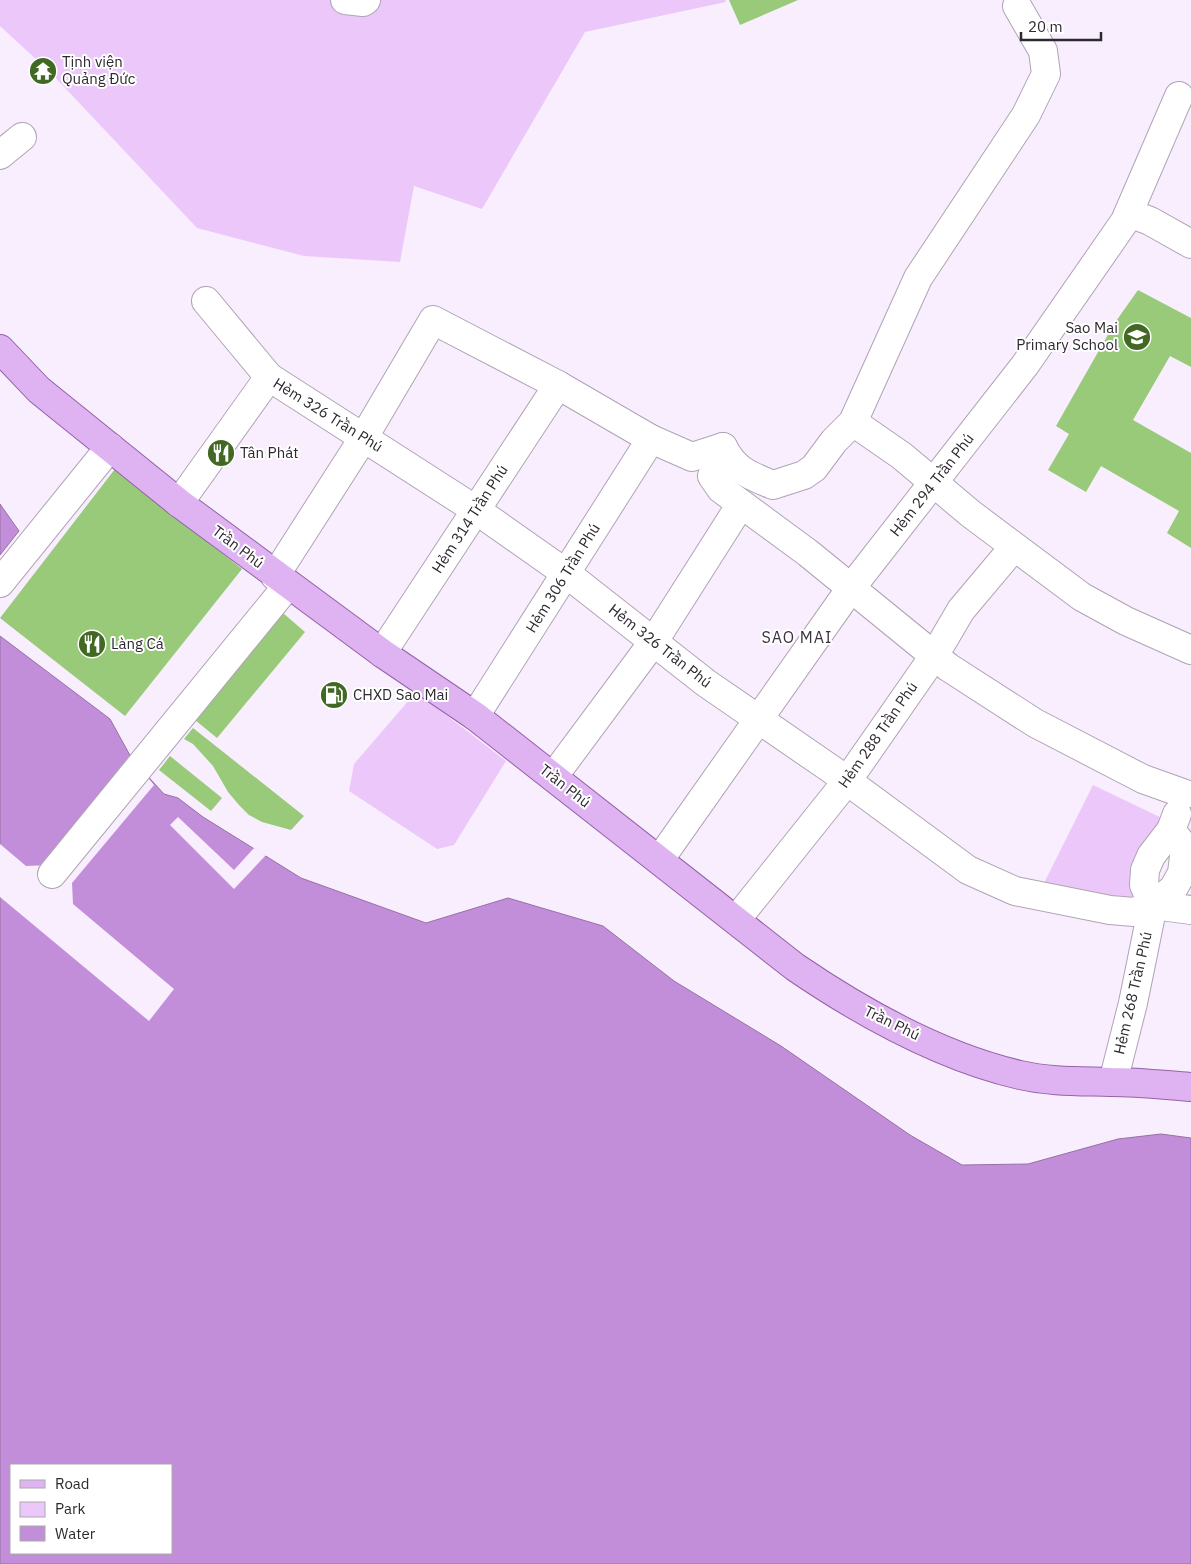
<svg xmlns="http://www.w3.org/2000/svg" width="1191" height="1564" font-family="'IBM Plex Sans',sans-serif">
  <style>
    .green { fill: #ecc8fa }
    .water { fill: #c38ed9; stroke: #9670a6; fill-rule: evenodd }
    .pier { fill: #f9eefe }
    .building { fill: #98ca7a }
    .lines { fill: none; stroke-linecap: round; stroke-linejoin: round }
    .minor-casing { stroke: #b0a3b5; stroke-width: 30 }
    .major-casing { stroke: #9362a7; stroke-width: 30 }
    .minor { stroke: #fff; stroke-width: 28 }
    .major { stroke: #dfb3f1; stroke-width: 28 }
    .labels { text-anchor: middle; stroke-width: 4; stroke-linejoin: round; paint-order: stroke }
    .poi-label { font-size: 15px; fill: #2e2930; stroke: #fff; text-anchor: start }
    .street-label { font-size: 15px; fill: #2e2930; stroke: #fff }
    .neighbourhood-label { font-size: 16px; letter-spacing: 1px; fill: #3b3140; stroke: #fff }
  </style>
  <rect width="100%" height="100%" fill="#f9eefe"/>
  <g class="green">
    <path d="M0,0H725L726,2L585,32L482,209L414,186L400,262L304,256L197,228L51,73L0,26Z"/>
    <path d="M416,692L506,761L454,845L437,849L349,791L354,764Z"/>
    <path d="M1093,785L1164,819L1130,902L1044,883Z"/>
  </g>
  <g class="water">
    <path d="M0,504L19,531L0,555Z"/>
    <path d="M0,636L110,719L132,759L164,794L178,798L203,817L301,878L426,923L508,898L603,926L674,981L781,1046L910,1135L962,1165L1028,1164L1118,1139L1161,1134L1191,1138V1564H0ZM11,1465H171V1553H11Z"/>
  </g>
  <g class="pier">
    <path d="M132,759L154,785L72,883L73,904L174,989L149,1021L0,897V844L26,866L50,865Z"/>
    <path d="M178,817L234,870L254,848L266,855L234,889L170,825Z"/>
  </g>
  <g class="building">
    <path d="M729,0H798L740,25Z"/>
    <path d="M1138,290L1191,318V367L1170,356L1133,420L1191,453V548L1167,533L1179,511L1101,466L1086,492L1048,470L1069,434L1056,426L1114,324Z"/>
    <path d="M115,469L242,569L125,716L0,618Z"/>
    <path d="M283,613L305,632L217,738L195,720Z"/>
    <path d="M193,728L304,816L291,830L262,822L249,815L239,805L228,792L213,766L193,744L184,739Z"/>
    <path d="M170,756L222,798L211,811L159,770Z"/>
  </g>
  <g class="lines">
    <defs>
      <g id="minor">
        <path d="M345,0L363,2L366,0"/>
        <path d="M0,155L22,137"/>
        <path d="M1129,213L1150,221L1191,244"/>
        <path d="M206,301L269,377L476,510L567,574L706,683L831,769L968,870L1015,891L1110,910L1134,912L1153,905L1173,889L1182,873L1185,848L1171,830"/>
        <path d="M853,422L902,456L971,514L1082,597L1126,621L1191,650"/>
        <path d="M723,447L712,476L721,489L808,553L948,667L1035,723L1143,779L1185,794"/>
        <path d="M179,503L269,377"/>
        <path d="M275,576L364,437L433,320L558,385L651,439L692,457L723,447C735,471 749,475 773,485L804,475L814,468L834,441L853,422L918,278L1026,115L1046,74L1043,51L1017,6"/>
        <path d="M0,583L110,447"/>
        <path d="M382,653L558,385"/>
        <path d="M475,716L651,439"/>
        <path d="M553,777L654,641L741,504"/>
        <path d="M660,859L851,588L1025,365L1125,221L1179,96"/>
        <path d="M52,874L288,585"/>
        <path d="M1153,905L1191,910"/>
        <path d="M736,920L847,781L934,656L961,610L1014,547"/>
        <path d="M1113,1082L1133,1003L1153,905L1144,885L1145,870L1151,856L1171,830L1177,814"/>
      </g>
      <path id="major" d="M0,349L39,390L179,503L382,653L475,716L795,967C861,1012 942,1057 1020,1075C1050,1082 1081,1081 1111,1082C1138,1082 1164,1085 1191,1087"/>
    </defs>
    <use href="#minor" class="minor-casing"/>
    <use href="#major" class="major-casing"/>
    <use href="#minor" class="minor"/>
    <use href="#major" class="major"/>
  </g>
  <defs>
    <symbol id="temple-disc" viewBox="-11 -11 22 22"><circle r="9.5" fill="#416924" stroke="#fff"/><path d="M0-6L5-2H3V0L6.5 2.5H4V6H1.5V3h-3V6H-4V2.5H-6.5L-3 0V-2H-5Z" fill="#fff"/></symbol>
    <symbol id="school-disc" viewBox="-11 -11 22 22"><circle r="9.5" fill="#416924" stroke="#fff"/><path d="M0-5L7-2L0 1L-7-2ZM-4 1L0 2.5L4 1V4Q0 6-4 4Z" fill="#fff"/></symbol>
    <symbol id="restaurant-disc" viewBox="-11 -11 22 22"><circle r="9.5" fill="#416924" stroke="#fff"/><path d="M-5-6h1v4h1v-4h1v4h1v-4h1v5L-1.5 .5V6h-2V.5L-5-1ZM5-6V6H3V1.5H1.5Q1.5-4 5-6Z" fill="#fff"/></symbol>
    <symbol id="fuel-disc" viewBox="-11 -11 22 22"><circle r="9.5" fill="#416924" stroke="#fff"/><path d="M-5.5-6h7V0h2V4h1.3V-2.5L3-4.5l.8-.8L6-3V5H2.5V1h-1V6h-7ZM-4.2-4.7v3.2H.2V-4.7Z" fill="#fff"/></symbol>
  </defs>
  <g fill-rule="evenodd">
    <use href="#temple-disc" x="27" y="55" width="32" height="32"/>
    <use href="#school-disc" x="1121" y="321" width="32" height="32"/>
    <use href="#restaurant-disc" x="205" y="437" width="32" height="32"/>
    <use href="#restaurant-disc" x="76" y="628" width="32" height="32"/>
    <use href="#fuel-disc" x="318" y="679" width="32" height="32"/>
  </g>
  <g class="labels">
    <g class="poi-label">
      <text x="62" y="67">Tịnh viện<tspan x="62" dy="17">Quảng Đức</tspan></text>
      <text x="1118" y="333" text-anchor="end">Sao Mai<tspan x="1118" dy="17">Primary School</tspan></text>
      <text x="240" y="458">Tân Phát</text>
      <text x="111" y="649">Làng Cá</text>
      <text x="353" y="700">CHXD Sao Mai</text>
    </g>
    <g class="street-label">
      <text transform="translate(328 415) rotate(32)" y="5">Hẻm 326 Trần Phú</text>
      <text transform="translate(932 485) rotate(-52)" y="5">Hẻm 294 Trần Phú</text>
      <text transform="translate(470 519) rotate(-57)" y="5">Hẻm 314 Trần Phú</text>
      <text transform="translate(238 547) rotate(37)" y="5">Trần Phú</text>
      <text transform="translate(563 578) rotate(-58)" y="5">Hẻm 306 Trần Phú</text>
      <text transform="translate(660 646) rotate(38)" y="5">Hẻm 326 Trần Phú</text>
      <text transform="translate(878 735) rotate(-55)" y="5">Hẻm 288 Trần Phú</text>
      <text transform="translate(565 786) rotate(38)" y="5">Trần Phú</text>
      <text transform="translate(1133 993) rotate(-77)" y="5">Hẻm 268 Trần Phú</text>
      <text transform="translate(892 1023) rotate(26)" y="5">Trần Phú</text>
    </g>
    <g class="neighbourhood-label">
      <text x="797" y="643">SAO MAI</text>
    </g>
  </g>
  <rect x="10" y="1464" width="162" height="90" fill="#ffffff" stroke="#aba9ac"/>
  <rect x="20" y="1480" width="25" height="8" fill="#dfb3f1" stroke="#aba9ac"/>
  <text x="55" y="1489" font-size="15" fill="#2e2930">Road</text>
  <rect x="20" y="1502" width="25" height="15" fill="#ecc8fa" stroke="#aba9ac"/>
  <text x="55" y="1514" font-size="15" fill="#2e2930">Park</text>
  <rect x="20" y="1526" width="25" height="15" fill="#c38ed9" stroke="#aba9ac"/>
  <text x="55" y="1539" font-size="15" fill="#2e2930">Water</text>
  <path d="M1021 32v8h80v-8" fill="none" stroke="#2e2930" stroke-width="2.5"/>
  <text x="1028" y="32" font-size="15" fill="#2e2930" stroke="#ffffff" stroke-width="4" paint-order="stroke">20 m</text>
</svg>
